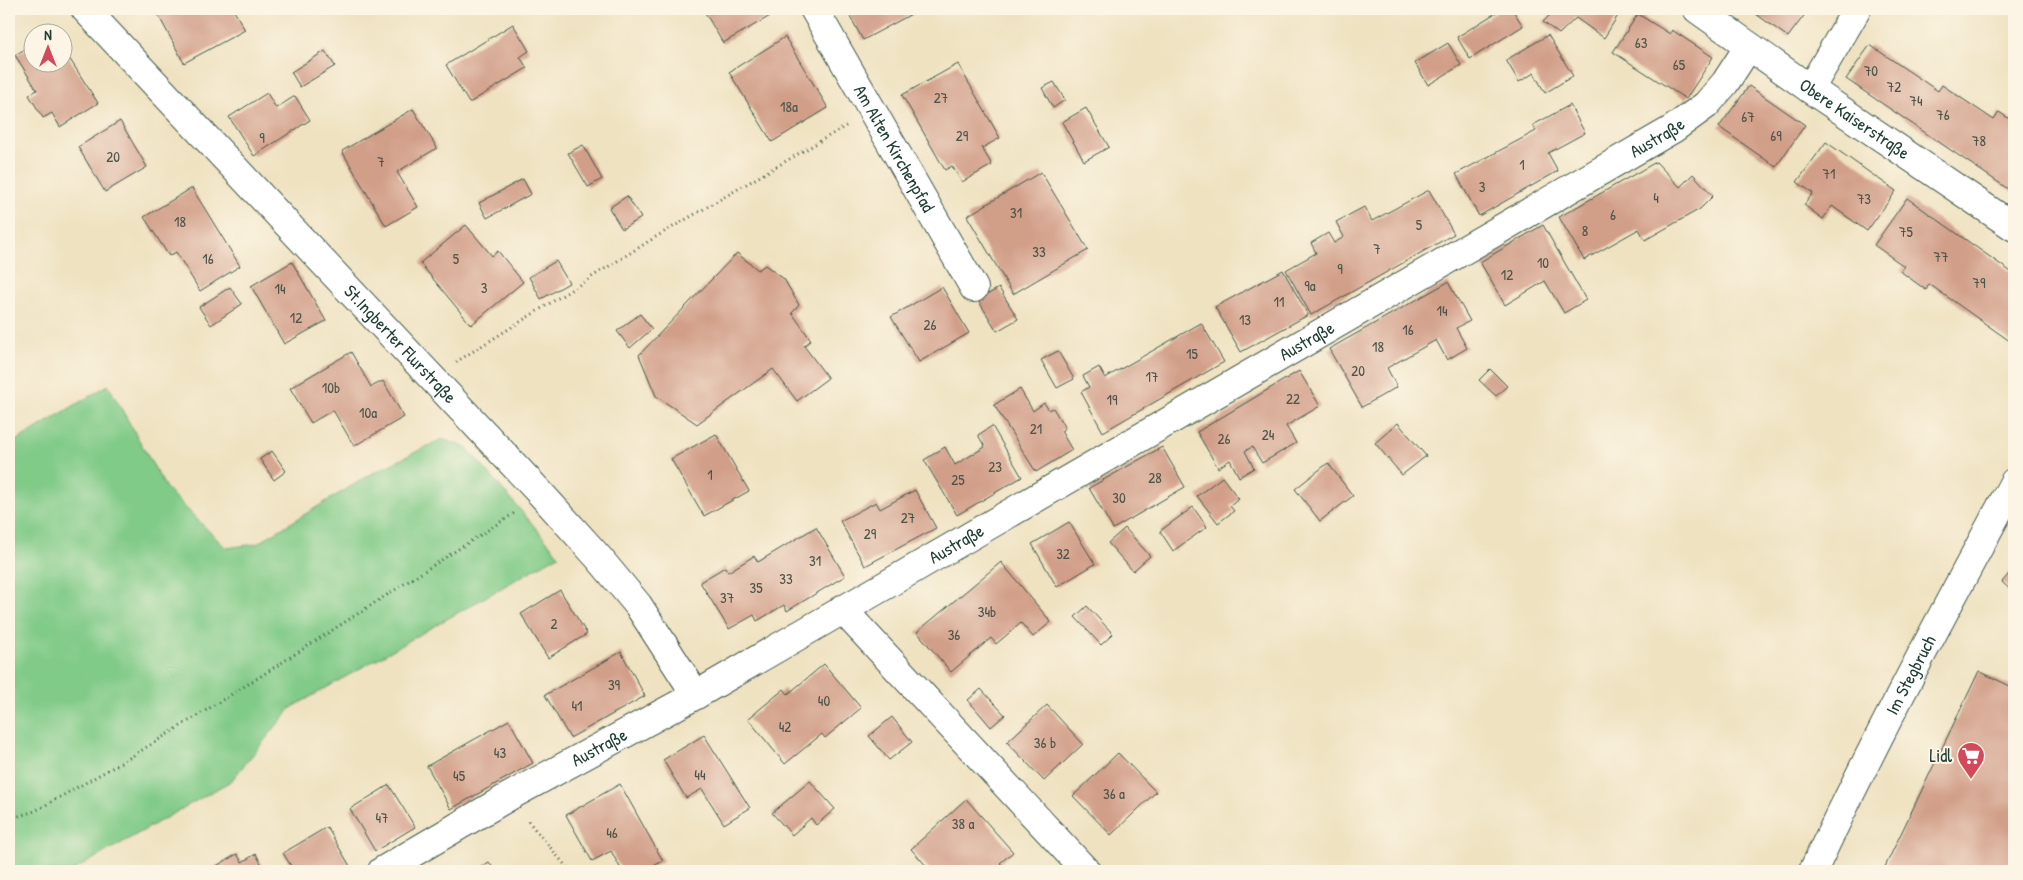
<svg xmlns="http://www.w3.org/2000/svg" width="2023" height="880" font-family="'Patrick Hand',sans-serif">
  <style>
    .green { fill: #81cb88; stroke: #50845e }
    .building { fill: #d19e88 }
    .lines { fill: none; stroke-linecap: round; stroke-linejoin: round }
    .street-casing { stroke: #3e5649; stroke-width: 30 }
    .secondary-casing { stroke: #3e5649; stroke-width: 30 }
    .path { stroke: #3e5649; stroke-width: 3; stroke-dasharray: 1 4; stroke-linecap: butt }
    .street { stroke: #fff; stroke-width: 28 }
    .secondary { stroke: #fff; stroke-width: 28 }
    .labels { text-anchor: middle; stroke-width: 4; stroke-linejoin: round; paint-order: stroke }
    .number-label { font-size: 15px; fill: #4c5549 }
    .street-label { font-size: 18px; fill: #1f3d34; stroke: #fcf5e5 }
    .poi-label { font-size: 18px; fill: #1f3d34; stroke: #fcf5e5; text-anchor: end }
  </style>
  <rect width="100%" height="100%" fill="#fcf5e5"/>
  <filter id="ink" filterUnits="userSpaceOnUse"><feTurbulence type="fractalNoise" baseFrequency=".02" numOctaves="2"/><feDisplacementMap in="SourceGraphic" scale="10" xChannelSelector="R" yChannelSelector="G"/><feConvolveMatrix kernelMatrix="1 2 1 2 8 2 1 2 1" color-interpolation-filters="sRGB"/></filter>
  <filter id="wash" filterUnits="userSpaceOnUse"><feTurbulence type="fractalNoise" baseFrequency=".0096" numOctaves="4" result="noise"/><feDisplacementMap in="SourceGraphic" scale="20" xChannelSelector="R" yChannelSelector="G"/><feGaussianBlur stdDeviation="1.12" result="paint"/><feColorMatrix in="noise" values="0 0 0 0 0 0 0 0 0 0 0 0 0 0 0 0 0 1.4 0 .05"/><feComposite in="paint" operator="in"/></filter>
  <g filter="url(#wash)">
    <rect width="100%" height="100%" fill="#efe2c1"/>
    <path class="green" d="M108,385L166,488L226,548L256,544L373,473L442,439L467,448L559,555L291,708L231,781L72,871H9V445Z"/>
    <g id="blocks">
      <g class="building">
        <path d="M155,9H233L245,30L184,63Z"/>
        <path d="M703,9H769L772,15L723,43Z"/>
        <path d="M846,9H918L919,10L863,40Z"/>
        <path d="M1502,9H1512L1523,26L1470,59L1457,37Z"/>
        <path d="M1556,9H1622L1604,38L1576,18L1559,34L1543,22Z"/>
        <path d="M1749,9H1809L1788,37Z"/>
        <path d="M1638,14L1670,34L1672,30L1713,57L1686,99L1613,52Z"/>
        <path d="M513,24L529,51L520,57L527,68L469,103L446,65Z"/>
        <path d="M1548,35L1573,76L1545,93L1534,73L1519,82L1506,60Z"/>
        <path d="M785,37L828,108L772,142L729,72Z"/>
        <path d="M1448,43L1461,65L1428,85L1415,63Z"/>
        <path d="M32,45V62H62V47L98,103L60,127L52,113L43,118L29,95L37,90L15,55Z"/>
        <path d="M1870,45L1938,91L1942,85L1994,120L1999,112L2014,122V193L1846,79Z"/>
        <path d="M325,51L335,66L300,87L291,72Z"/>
        <path d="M958,64L1000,138L982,148L992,165L962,182L952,166L945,170L902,95Z"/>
        <path d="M1054,82L1065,100L1053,108L1042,88Z"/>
        <path d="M1749,86L1805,125L1776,167L1719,127Z"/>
        <path d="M267,93L276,108L295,96L310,120L254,156L229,117Z"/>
        <path d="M1570,105L1585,133L1548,153L1558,171L1479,216L1456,174L1536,131L1533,125Z"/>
        <path d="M1086,108L1109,147L1084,161L1062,122Z"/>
        <path d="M413,109L437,148L397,172L418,207L386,226L342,151Z"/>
        <path d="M120,121L147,167L105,192L78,147Z"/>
        <path d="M1826,142L1896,191L1867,231L1832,206L1823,219L1804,205L1813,193L1797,182Z"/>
        <path d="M583,145L602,179L588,187L568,153Z"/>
        <path d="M1656,162L1680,187L1693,174L1713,196L1700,209L1645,240L1639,229L1584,260L1559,217Z"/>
        <path d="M1041,172L1088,250L1013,294L967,216Z"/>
        <path d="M523,179L531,194L487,218L479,203Z"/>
        <path d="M192,188L240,266L200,291L176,252L169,256L144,217Z"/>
        <path d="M1429,190L1454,234L1311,315L1286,270L1316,253L1311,243L1328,233L1334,243L1344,237L1336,222L1364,207L1372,221Z"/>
        <path d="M627,196L641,218L622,229L609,208Z"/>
        <path d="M1907,198L2014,274V344L1929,284L1926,290L1900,271L1904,266L1874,245Z"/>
        <path d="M466,225L492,256L498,251L523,282L471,325L420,263Z"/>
        <path d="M1543,225L1586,300L1564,313L1545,281L1505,305L1480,262Z"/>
        <path d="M737,253L758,270L765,265L784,279L799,305L792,313L811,340L804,346L828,378L797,401L773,369L697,424L656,396L639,355Z"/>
        <path d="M556,261L569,283L541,299L529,277Z"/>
        <path d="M292,262L326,321L284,344L251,286Z"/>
        <path d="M1283,270L1308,315L1241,352L1215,307Z"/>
        <path d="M1448,282L1470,321L1456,328L1467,348L1447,360L1436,340L1387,368L1397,387L1362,407L1329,349Z"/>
        <path d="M230,287L242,304L211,325L199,307Z"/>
        <path d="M942,287L969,333L919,362L891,317Z"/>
        <path d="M999,288L1018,319L997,331L978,300Z"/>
        <path d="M640,314L652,329L630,348L617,331Z"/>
        <path d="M1201,323L1224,362L1103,432L1081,392L1089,387L1083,376L1099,367L1105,378Z"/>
        <path d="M1058,351L1074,379L1057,388L1041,360Z"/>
        <path d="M351,352L371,387L383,381L404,417L354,446L333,410L311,423L290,388Z"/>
        <path d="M1490,369L1507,386L1496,396L1479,380Z"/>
        <path d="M1299,371L1320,406L1286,426L1296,443L1262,463L1252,447L1245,451L1254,468L1239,477L1230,460L1218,468L1197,432Z"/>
        <path d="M1020,389L1033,411L1044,403L1049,410L1053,408L1065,428L1061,431L1072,450L1036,472L994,405Z"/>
        <path d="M1398,423L1426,456L1402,475L1375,443Z"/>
        <path d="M992,426L1022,477L957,515L924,460L945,447L955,465L985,447L978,435Z"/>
        <path d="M716,434L749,491L704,516L671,459Z"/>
        <path d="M1162,447L1185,487L1113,529L1089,488Z"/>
        <path d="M272,451L286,471L274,480L260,459Z"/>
        <path d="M1328,463L1353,496L1320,521L1295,489Z"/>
        <path d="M1222,477L1239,499L1230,506L1234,511L1218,523L1197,496Z"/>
        <path d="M915,490L936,528L865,566L840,521L876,502L880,509Z"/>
        <path d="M1193,507L1207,527L1173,551L1160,531Z"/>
        <path d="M1069,522L1095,564L1057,587L1032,544Z"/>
        <path d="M816,527L845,576L787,611L784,605L757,621L754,615L729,629L700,582L725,567L728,572L754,556L758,562Z"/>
        <path d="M1125,528L1150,556L1133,571L1108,543Z"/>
        <path d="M1001,562L1051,622L1033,637L1021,623L996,644L991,638L951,672L917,632Z"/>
        <path d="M2014,568V593L2002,582Z"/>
        <path d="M560,590L587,634L548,658L521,614Z"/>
        <path d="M1087,606L1113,634L1101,645L1075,617Z"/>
        <path d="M621,652L645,696L570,738L545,695Z"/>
        <path d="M824,664L861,708L825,738L822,734L785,764L748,719L784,689L788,694Z"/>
        <path d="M1979,671L2014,688V871H1883Z"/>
        <path d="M981,689L1005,715L991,727L968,700Z"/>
        <path d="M1047,705L1083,744L1044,781L1007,742Z"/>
        <path d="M892,717L912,742L889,760L869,736Z"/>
        <path d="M509,720L533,763L451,809L427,766Z"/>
        <path d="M704,735L750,808L724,824L702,789L686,798L663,760Z"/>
        <path d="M1118,753L1156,792L1111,835L1073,796Z"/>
        <path d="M810,781L835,809L816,825L811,818L792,835L772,813Z"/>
        <path d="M620,784L663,861L644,871H622L611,851L592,861L566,815Z"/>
        <path d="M389,785L415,827L375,851L350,809Z"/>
        <path d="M966,799L1013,852L1000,863L1008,871H931L911,849Z"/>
        <path d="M327,827L350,866L341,871H294L283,853Z"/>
        <path d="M237,854L242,862L256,854L265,871H215L213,868Z"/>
        <path d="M489,862L495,871H474Z"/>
      </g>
    </g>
  </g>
  <g filter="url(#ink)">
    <use href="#blocks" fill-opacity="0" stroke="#3e5649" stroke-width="1"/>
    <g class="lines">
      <defs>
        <g id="street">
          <path id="s1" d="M85,9L542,495L598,557L638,605L696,695"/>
          <path id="s2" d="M814,9L974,288"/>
          <path d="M1810,89L1857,9"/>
          <path d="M842,609L1086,871"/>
          <path id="s3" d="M382,871L508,797L696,695L1673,129L1706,105L1725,83L1749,46"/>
        </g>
        <g id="secondary">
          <path id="s4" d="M1697,9L1810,89L2014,227"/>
          <path id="s5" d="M1813,871C1875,739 1945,610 2014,482"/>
        </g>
      </defs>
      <use href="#street" class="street-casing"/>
      <use href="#secondary" class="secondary-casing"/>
      <g class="path">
        <path d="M456,362L654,238L846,126"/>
        <path d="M9,819L35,811L126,760L261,676L516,512"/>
        <path d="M528,821L570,871"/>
      </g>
      <use href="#street" class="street"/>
      <use href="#secondary" class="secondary"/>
    </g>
  </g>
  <defs>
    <symbol id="supermarket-pin" viewBox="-11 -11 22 30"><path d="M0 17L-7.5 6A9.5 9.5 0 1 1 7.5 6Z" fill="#d1495b" stroke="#fcf5e5"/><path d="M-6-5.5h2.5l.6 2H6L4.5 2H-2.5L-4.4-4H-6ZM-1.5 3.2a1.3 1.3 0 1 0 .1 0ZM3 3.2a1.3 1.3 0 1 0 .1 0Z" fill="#fff"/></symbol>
  </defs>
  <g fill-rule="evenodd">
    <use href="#supermarket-pin" x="1955" y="740" width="32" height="43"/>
  </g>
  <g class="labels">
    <g class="number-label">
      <text x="1641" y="48">63</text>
      <text x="1679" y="70">65</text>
      <text x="1871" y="76">70</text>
      <text x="1894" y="92">72</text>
      <text x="941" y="103">27</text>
      <text x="1916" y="106">74</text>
      <text x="789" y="112">18a</text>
      <text x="1943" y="120">76</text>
      <text x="1748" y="122">67</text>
      <text x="962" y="141">29</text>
      <text x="1776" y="141">69</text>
      <text x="262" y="143">9</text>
      <text x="1979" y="146">78</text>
      <text x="113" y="162">20</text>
      <text x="381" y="167">7</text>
      <text x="1522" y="170">1</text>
      <text x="1829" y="179">71</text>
      <text x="1482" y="192">3</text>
      <text x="1656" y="203">4</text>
      <text x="1864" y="204">73</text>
      <text x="1016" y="218">31</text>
      <text x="1613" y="220">6</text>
      <text x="180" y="227">18</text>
      <text x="1419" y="230">5</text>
      <text x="1585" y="236">8</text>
      <text x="1906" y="237">75</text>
      <text x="1377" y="254">7</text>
      <text x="1039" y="257">33</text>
      <text x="1941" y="262">77</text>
      <text x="208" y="264">16</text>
      <text x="456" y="264">5</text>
      <text x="1543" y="268">10</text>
      <text x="1340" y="274">9</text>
      <text x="1507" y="280">12</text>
      <text x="1979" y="288">79</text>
      <text x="1310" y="291">9a</text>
      <text x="484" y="293">3</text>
      <text x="280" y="294">14</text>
      <text x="1279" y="307">11</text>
      <text x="1442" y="316">14</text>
      <text x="296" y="323">12</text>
      <text x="1245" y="325">13</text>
      <text x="930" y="330">26</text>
      <text x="1408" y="335">16</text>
      <text x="1378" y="352">18</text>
      <text x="1192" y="359">15</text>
      <text x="1358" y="376">20</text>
      <text x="1152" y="382">17</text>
      <text x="331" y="393">10b</text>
      <text x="1293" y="404">22</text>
      <text x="1112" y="405">19</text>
      <text x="368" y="418">10a</text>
      <text x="1036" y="434">21</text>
      <text x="1268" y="440">24</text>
      <text x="1224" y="444">26</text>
      <text x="995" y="472">23</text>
      <text x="710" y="480">1</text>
      <text x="1155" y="483">28</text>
      <text x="958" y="485">25</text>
      <text x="1119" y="503">30</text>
      <text x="908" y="523">27</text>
      <text x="870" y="539">29</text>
      <text x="1063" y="559">32</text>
      <text x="815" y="566">31</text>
      <text x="786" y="584">33</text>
      <text x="756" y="593">35</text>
      <text x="727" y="603">37</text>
      <text x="987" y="617">34b</text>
      <text x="554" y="629">2</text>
      <text x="954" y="640">36</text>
      <text x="614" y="690">39</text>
      <text x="824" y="706">40</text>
      <text x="577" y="711">41</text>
      <text x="785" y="732">42</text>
      <text x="1045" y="748">36 b</text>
      <text x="500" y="758">43</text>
      <text x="700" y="780">44</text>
      <text x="459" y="781">45</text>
      <text x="1114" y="799">36 a</text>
      <text x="382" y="823">47</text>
      <text x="963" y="829">38 a</text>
      <text x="612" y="838">46</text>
    </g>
    <g class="street-label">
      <text dy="6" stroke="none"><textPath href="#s4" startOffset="192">Obere Kaiserstraße</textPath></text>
      <text dy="6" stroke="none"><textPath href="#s3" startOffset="1471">Austraße</textPath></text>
      <text dy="6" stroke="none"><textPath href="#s2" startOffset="161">Am Alten Kirchenpfad</textPath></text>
      <text dy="6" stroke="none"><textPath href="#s3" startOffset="1066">Austraße</textPath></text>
      <text dy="6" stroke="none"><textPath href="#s1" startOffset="460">St.Ingberter Flurstraße</textPath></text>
      <text dy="6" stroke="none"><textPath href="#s3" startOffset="661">Austraße</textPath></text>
      <text dy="6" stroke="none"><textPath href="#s5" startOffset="219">Im Stegbruch</textPath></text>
      <text dy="6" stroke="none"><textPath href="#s3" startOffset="250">Austraße</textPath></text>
    </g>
    <g class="poi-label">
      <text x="1952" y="762">Lidl</text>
    </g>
  </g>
  <rect width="2023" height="880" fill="none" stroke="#fcf5e5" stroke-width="30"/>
  <g transform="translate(48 48)"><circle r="24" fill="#fcf5e5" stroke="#a4ab9e"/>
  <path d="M0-4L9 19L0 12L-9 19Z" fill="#d1495b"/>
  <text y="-8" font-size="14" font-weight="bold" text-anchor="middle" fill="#1f3d34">N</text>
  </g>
</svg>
